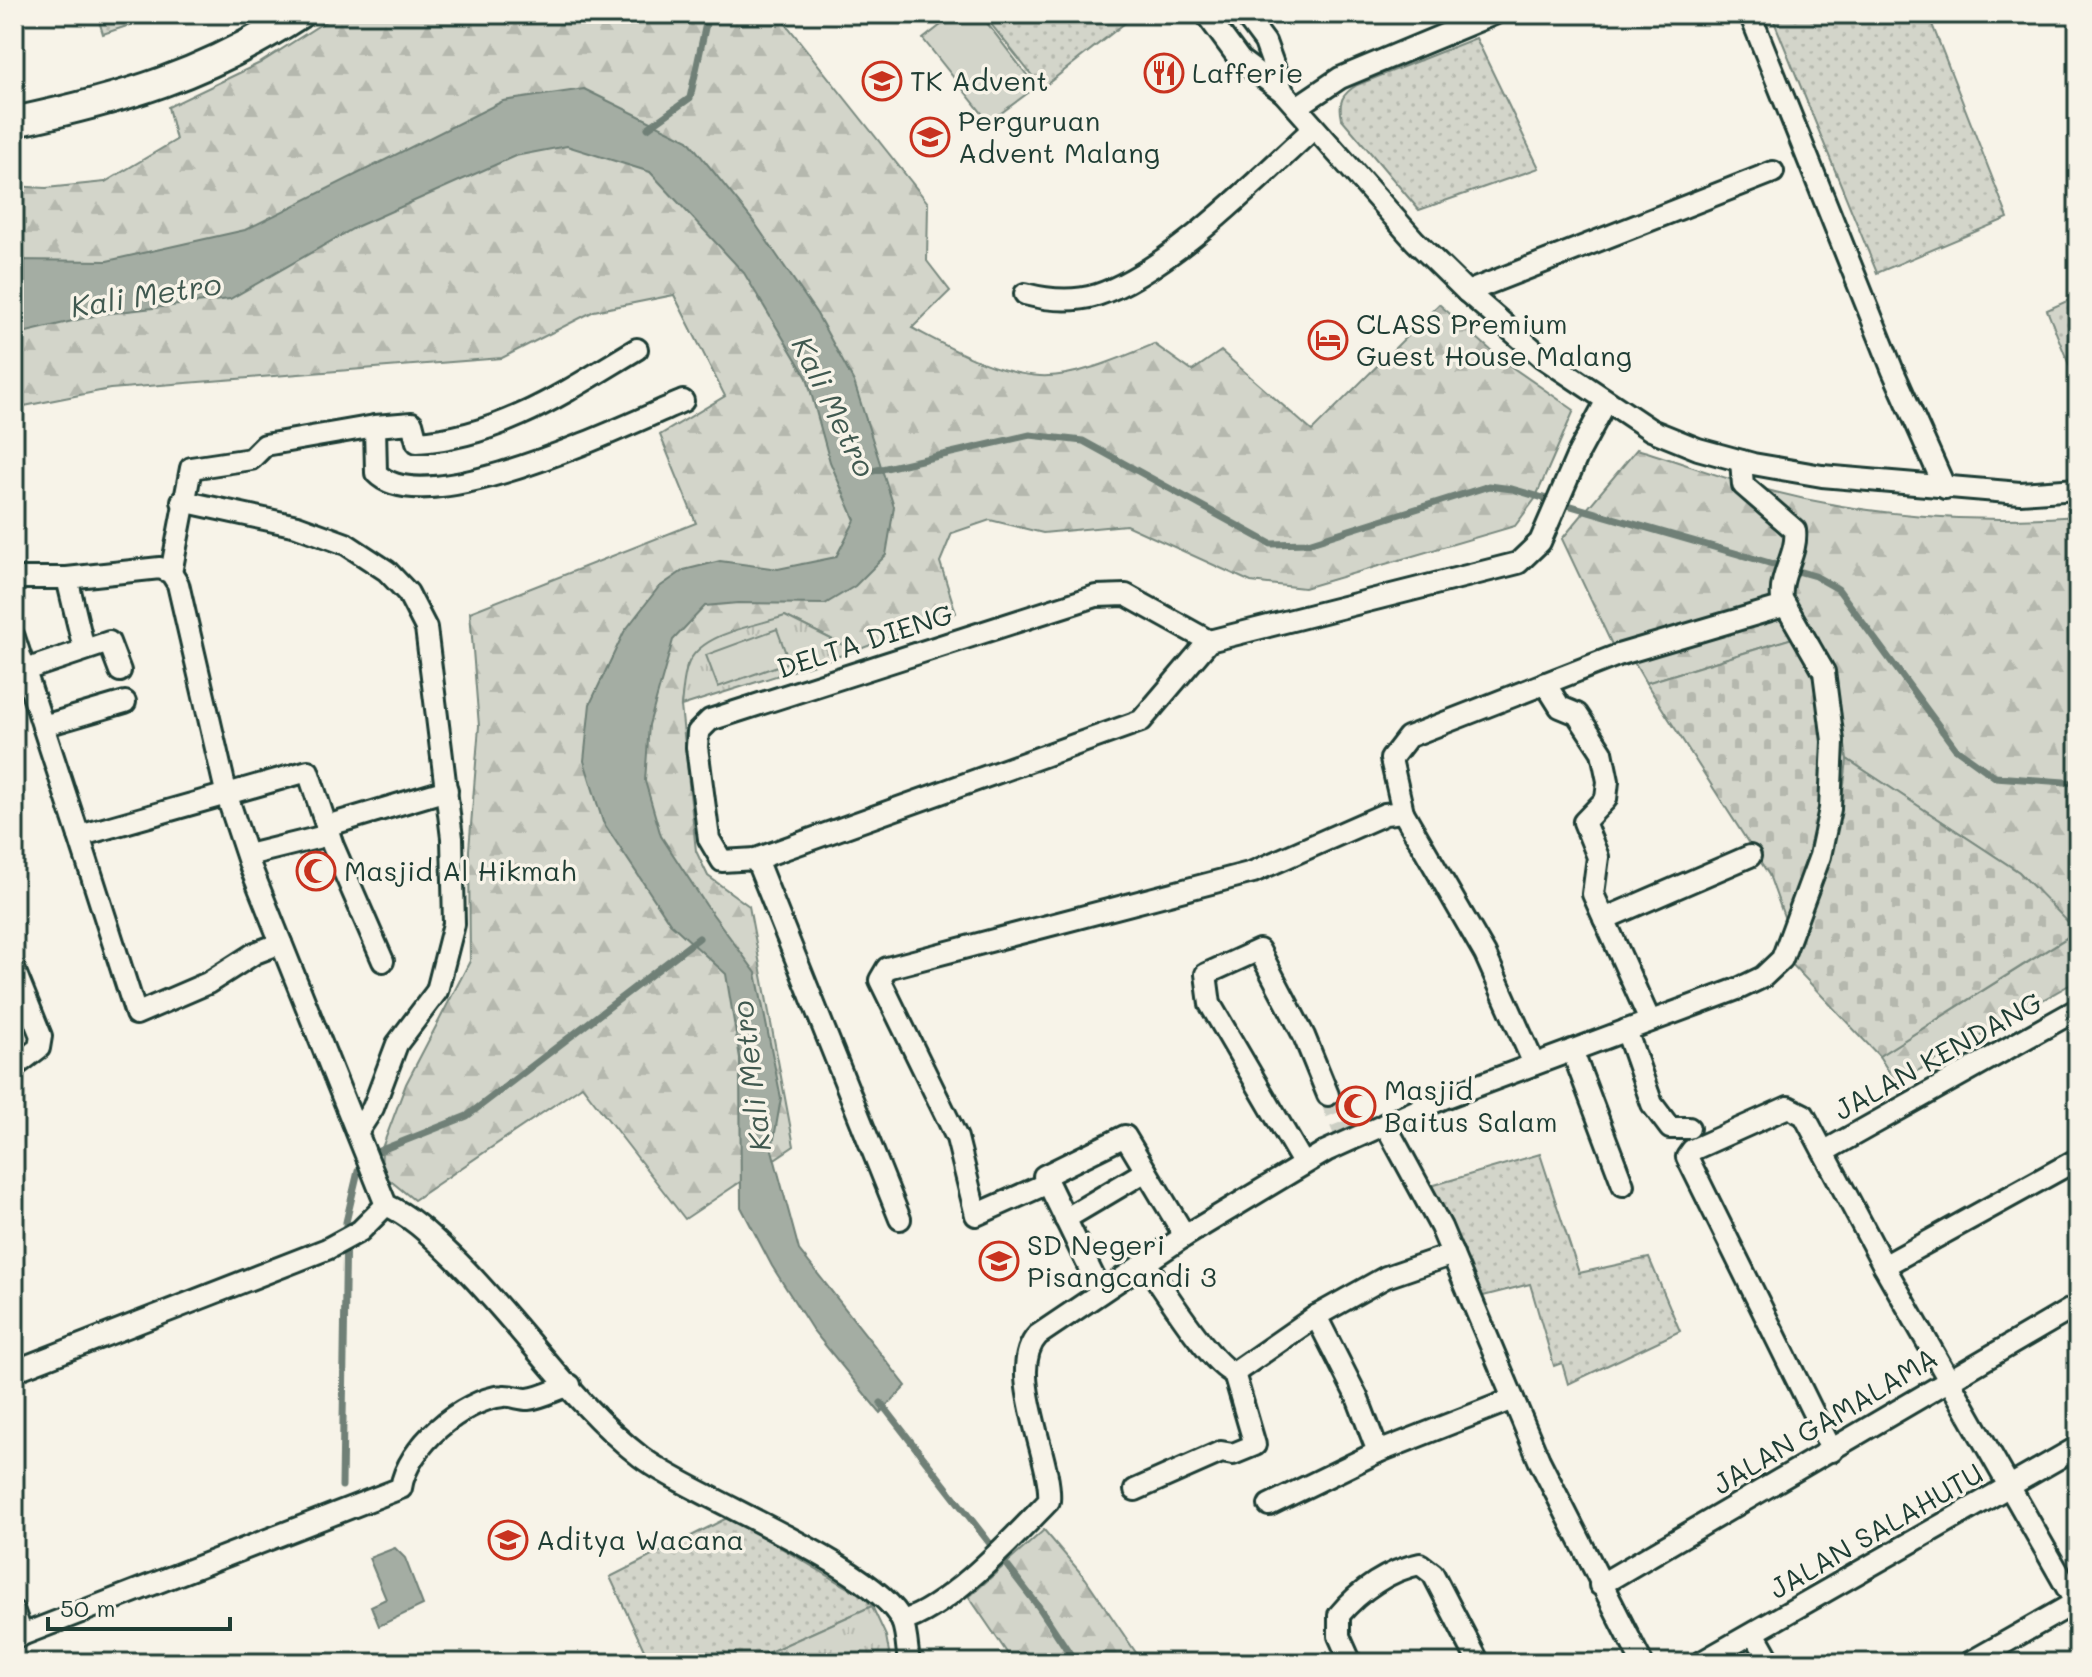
<svg xmlns="http://www.w3.org/2000/svg" width="2092" height="1677" font-family="Mali,sans-serif">
  <style>
    .grass { fill: url(#grass-dots); stroke: #79897f; stroke-width: 2 }
    .forest { fill: url(#forest-firs); stroke: #79897f; stroke-width: 2 }
    .cemetery { fill: url(#cemetery-stones); stroke: #79897f; stroke-width: 2 }
    .park { fill: url(#park-tufts); stroke: #79897f; stroke-width: 2 }
    .pitch { fill: #d3d5ca; stroke: #79897f; stroke-width: 2 }
    .water { fill: #a4ada3; stroke: #6f8077; stroke-width: 2 }
    .lines { fill: none; stroke-linecap: round; stroke-linejoin: round }
    .stream { stroke: #6f8077; stroke-width: 7 }
    .street-tunnel { stroke: #cccfc4; stroke-width: 20; stroke-dasharray: 20 10; stroke-linecap: butt }
    .street-casing { stroke: #1f3d34; stroke-width: 26 }
    .secondary-casing { stroke: #1f3d34; stroke-width: 34 }
    .street { stroke: #f7f3e8; stroke-width: 20 }
    .secondary { stroke: #f7f3e8; stroke-width: 28 }
    .labels { text-anchor: middle; stroke-width: 7; stroke-linejoin: round; paint-order: stroke }
    .poi-label { font-size: 28px; fill: #1f3d34; stroke: #f7f3e8; text-anchor: start }
    .street-label { font-size: 28px; fill: #1f3d34; stroke: #f7f3e8 }
    .water-label { font-size: 30px; font-style: italic; fill: #405950; stroke: #f7f3e8 }
  </style>
  <defs>
    <pattern id="grass-dots" width="8" height="8" patternUnits="userSpaceOnUse" patternTransform="scale(2)"><rect width="8" height="8" fill="#d3d5ca"/><path d="M2 2h.1M6 6h.1" fill="none" stroke="#b5b8ae" stroke-width="1.8" stroke-linecap="round"/></pattern>
    <pattern id="forest-firs" width="22" height="20" patternUnits="userSpaceOnUse" patternTransform="scale(2)"><rect width="22" height="20" fill="#d3d5ca"/><path d="M5 1l3.5 6h-7zM16 11l3.5 6h-7z" fill="#b5b8ae"/></pattern>
    <pattern id="cemetery-stones" width="16" height="16" patternUnits="userSpaceOnUse" patternTransform="scale(2)"><rect width="16" height="16" fill="#d3d5ca"/><path d="M2 7V4a2 2 0 0 1 4 0v3zM10 15v-3a2 2 0 0 1 4 0v3z" fill="#b5b8ae"/></pattern>
    <pattern id="park-tufts" width="24" height="20" patternUnits="userSpaceOnUse" patternTransform="scale(2)"><rect width="24" height="20" fill="#d3d5ca"/><path d="M3 7l-1-3M5 7V3M7 7l1-3M15 17l-1-3M17 17v-4M19 17l1-3" fill="none" stroke="#b5b8ae"/></pattern>
  </defs>
  <rect width="100%" height="100%" fill="#f7f3e8"/>
  <filter id="ink" filterUnits="userSpaceOnUse"><feTurbulence type="fractalNoise" baseFrequency=".0125" numOctaves="2"/><feDisplacementMap in="SourceGraphic" scale="16" xChannelSelector="R" yChannelSelector="G"/><feConvolveMatrix kernelMatrix="1 2 1 2 8 2 1 2 1" color-interpolation-filters="sRGB"/></filter>
  <g filter="url(#ink)">
    <g class="grass">
      <path d="M97,14H163L103,34Z"/>
      <path d="M983,14H1126L1130,19L1042,88Z"/>
      <path d="M1771,14H1928L2008,218L1877,273Z"/>
      <path d="M1476,38L1539,168L1419,210L1342,119C1338,102 1342,94 1357,85Z"/>
      <path d="M2078,296V387L2047,310Z"/>
      <path d="M1540,1154L1579,1273L1649,1258L1680,1331L1568,1384L1562,1363L1554,1366L1530,1284L1479,1297L1431,1186Z"/>
      <path d="M729,1517L864,1597L872,1606L745,1663H650L610,1577Z"/>
    </g>
    <g class="forest">
      <path d="M337,14H778L928,203L927,261L950,291L912,328C952,349 993,373 1040,376C1075,378 1123,357 1154,344L1192,371L1221,351L1312,431L1439,304L1503,361L1574,410L1535,499L1515,526L1304,588L1251,582L1126,525L1043,533L990,520L952,533L940,562L956,613L855,651L785,616L687,665L681,706L696,851L708,876L749,906L794,1146L685,1219L582,1086L414,1200L381,1173L382,1148L406,1084L470,961L469,850L479,726L470,612L696,523L660,435L725,396L674,295L594,311L502,358L110,389L14,408V186L46,188L105,182L176,140L168,107L260,63Z"/>
      <path d="M1637,449C1678,461 1719,477 1760,488C1862,516 1973,524 2078,516V980L1896,1083L1879,1056L2076,932L2019,872L1847,759L1837,691L1818,636L1796,637L1646,683L1624,645L1614,649L1562,539Z"/>
      <path d="M1044,1530L1086,1579L1143,1663H1014L969,1597Z"/>
    </g>
    <g class="cemetery">
      <path d="M1796,637L1819,679L1824,751L1822,815L1787,925L1769,875L1646,683Z"/>
      <path d="M1847,759L2019,872L2077,931L1879,1056L1786,958C1827,893 1839,835 1847,759Z"/>
    </g>
    <g class="park">
      <path d="M785,616L855,651L681,706C683,692 683,674 689,662C704,632 756,626 785,616Z"/>
      <path d="M872,1606L886,1636L891,1663H745Z"/>
    </g>
    <g class="pitch">
      <path d="M955,14H980L1036,87L989,122L923,39Z"/>
      <path d="M777,629L789,662L718,687L706,655Z"/>
    </g>
    <g class="water">
      <path d="M584,89L688,140L754,222L817,314L854,382L894,507L886,555L855,586L825,604L738,603L705,606L673,640L649,725L645,781L661,836L706,905L756,973L781,1098L772,1150L799,1250L906,1386L880,1413L812,1329L772,1266L741,1207L740,1058L726,974L670,923L603,822L584,761L590,704L624,632L658,588L684,570L720,561L778,569L836,557L855,520L830,462L807,378L744,273L650,172L567,146L515,156L356,227L230,299L102,314L14,335V260L107,261L245,230L503,101Z"/>
      <path d="M395,1548L405,1558L423,1605L379,1626L371,1606L386,1599L369,1558Z"/>
    </g>
    <g class="lines">
      <g class="stream">
        <path d="M648,128L690,98L708,14"/>
        <path d="M873,471L1030,435L1083,441L1271,544L1308,543L1489,486L1512,489L1815,576L1838,589L1955,748L1995,777L2078,783"/>
        <path d="M881,1403L1039,1607L1076,1663"/>
        <path d="M342,1486L346,1222L358,1171L374,1153L467,1116L699,938"/>
      </g>
      <path class="street-tunnel" d="M1328,1095L1345,1136"/>
      <defs>
        <g id="street">
          <path d="M1206,14L1240,60L1283,92L1415,241L1467,292L1542,357L1651,430L1698,449L1753,464L1822,476L2020,493L2078,489"/>
          <path d="M1244,14L1265,42L1283,92"/>
          <path d="M1750,14L1893,371L1945,488"/>
          <path d="M1297,107L1340,78L1494,14"/>
          <path d="M1467,292L1773,172"/>
          <path d="M1025,294C1048,300 1074,302 1097,295C1168,272 1258,179 1314,128"/>
          <path d="M375,426L376,473C425,524 625,425 683,401"/>
          <path d="M182,501L297,526L346,544L387,571L408,593L426,628L452,838L454,924L437,991L397,1044L373,1108L358,1131"/>
          <path d="M171,573L191,468L251,459L265,445L375,426L412,423L417,442C501,437 567,391 637,349"/>
          <path d="M14,578H67L160,568L171,573L178,584L227,796L251,868L386,1205C413,1217 432,1237 453,1257C516,1318 573,1405 641,1457C696,1498 877,1567 902,1621C907,1633 907,1650 909,1663"/>
          <path d="M67,578L84,649"/>
          <path d="M14,637L43,726L125,702"/>
          <path d="M1209,641L1141,721L756,859L722,861L709,839L697,747L698,732L710,720L1096,596L1126,595L1209,641L1518,563L1540,542L1579,452L1606,402"/>
          <path d="M25,670L109,642L120,671"/>
          <path d="M1545,683L1560,707L1577,714L1602,752L1608,781L1606,799L1584,822L1598,857L1593,894L1650,1021"/>
          <path d="M43,726L79,836"/>
          <path d="M1403,812L1391,759L1408,737L1618,655L1784,606"/>
          <path d="M326,826L447,790"/>
          <path d="M248,855L329,835"/>
          <path d="M756,859L900,1219"/>
          <path d="M1604,919L1750,856"/>
          <path d="M281,943L255,953L208,983L136,1014L79,836L308,771L333,846L383,961"/>
          <path d="M14,969L41,1036L39,1048L14,1067"/>
          <path d="M1626,1030L1652,1104L1670,1128H1689"/>
          <path d="M1572,1050L1623,1185"/>
          <path d="M1385,1124L1441,1227L1539,1460L1642,1663"/>
          <path d="M1825,1151L2078,1009"/>
          <path d="M1303,1163L1210,1004L1206,974L1259,950L1304,1036L1328,1095"/>
          <path d="M1048,1183L1044,1176L1125,1136L1185,1236"/>
          <path d="M1065,1219L1146,1171"/>
          <path d="M1145,1262C1161,1285 1211,1366 1234,1373L1316,1316L1386,1277L1453,1254"/>
          <path d="M1884,1266L2078,1159"/>
          <path d="M1101,1292L1048,1183L976,1215L957,1138L880,980L887,968L1253,872L1385,814L1403,812L1485,954L1534,1064"/>
          <path d="M1316,1316L1357,1397L1378,1452"/>
          <path d="M14,1371L327,1249L360,1231L386,1205"/>
          <path d="M1832,1451L1687,1157L1692,1150L1788,1107L1804,1115L1884,1266L2078,1607"/>
          <path d="M1135,1490L1221,1452L1233,1454L1255,1445L1234,1373"/>
          <path d="M1269,1505L1378,1452L1513,1399"/>
          <path d="M1600,1585L2078,1305"/>
          <path d="M14,1612L22,1635"/>
          <path d="M902,1621C948,1609 1014,1537 1049,1501C1053,1460 1004,1370 1038,1335L1185,1236L1326,1151L1444,1098L1740,988L1763,977L1782,959L1820,856L1830,809L1833,741L1824,672L1782,599C1779,575 1798,554 1795,530L1743,485L1741,461"/>
          <path d="M1754,1633L1771,1663"/>
          <path d="M14,1638L401,1488C407,1447 462,1400 503,1396C511,1395 520,1399 528,1399C541,1398 557,1389 570,1385"/>
          <path d="M1351,1663L1339,1636V1615C1359,1591 1389,1570 1420,1564L1433,1574L1479,1663"/>
          <path d="M1700,1663L2078,1447"/>
          <path d="M1969,1663L2078,1601"/>
        </g>
        <path id="secondary" d="M14,122C122,99 205,75 299,14"/>
      </defs>
      <use href="#street" class="street-casing"/>
      <use href="#secondary" class="secondary-casing"/>
      <use href="#street" class="street"/>
      <use href="#secondary" class="secondary"/>
    </g>
  </g>
  <defs>
    <symbol id="restaurant-ring" viewBox="-11 -11 22 22"><circle r="9.5" fill="#f7f3e8" stroke="#c8321e" stroke-width="1.5"/><path d="M-5-6h1v4h1v-4h1v4h1v-4h1v5L-1.5 .5V6h-2V.5L-5-1ZM5-6V6H3V1.5H1.5Q1.5-4 5-6Z" fill="#c8321e"/></symbol>
    <symbol id="school-ring" viewBox="-11 -11 22 22"><circle r="9.5" fill="#f7f3e8" stroke="#c8321e" stroke-width="1.5"/><path d="M0-5L7-2L0 1L-7-2ZM-4 1L0 2.5L4 1V4Q0 6-4 4Z" fill="#c8321e"/></symbol>
    <symbol id="hotel-ring" viewBox="-11 -11 22 22"><circle r="9.5" fill="#f7f3e8" stroke="#c8321e" stroke-width="1.5"/><path d="M-6-4.5h1.5V1H6V5H4.5V3h-9V5H-6ZM-4 0a1.8 1.8 0 1 1 3.6 0ZM.5 0V-2.5h3Q6-2.5 6 0Z" fill="#c8321e"/></symbol>
    <symbol id="mosque-ring" viewBox="-11 -11 22 22"><circle r="9.5" fill="#f7f3e8" stroke="#c8321e" stroke-width="1.5"/><path d="M3.5-4.9A6 6 0 1 0 3.5 4.9A5 5 0 1 1 3.5-4.9Z" fill="#c8321e"/></symbol>
    <symbol id="university-ring" viewBox="-11 -11 22 22"><circle r="9.5" fill="#f7f3e8" stroke="#c8321e" stroke-width="1.5"/><path d="M0-5L7-2L0 1L-7-2ZM-4 1L0 2.5L4 1V4Q0 6-4 4Z" fill="#c8321e"/></symbol>
  </defs>
  <g fill-rule="evenodd">
    <use href="#restaurant-ring" x="1142" y="51" width="44" height="44"/>
    <use href="#school-ring" x="860" y="59" width="44" height="44"/>
    <use href="#school-ring" x="908" y="115" width="44" height="44"/>
    <use href="#hotel-ring" x="1306" y="318" width="44" height="44"/>
    <use href="#mosque-ring" x="294" y="849" width="44" height="44"/>
    <use href="#mosque-ring" x="1334" y="1084" width="44" height="44"/>
    <use href="#school-ring" x="977" y="1239" width="44" height="44"/>
    <use href="#university-ring" x="486" y="1518" width="44" height="44"/>
  </g>
  <g class="labels">
    <g class="poi-label">
      <text x="1192" y="83">Lafferie</text>
      <text x="910" y="91">TK Advent</text>
      <text x="958" y="131">Perguruan<tspan x="958" dy="32">Advent Malang</tspan></text>
      <text x="1356" y="334">CLASS Premium<tspan x="1356" dy="32">Guest House Malang</tspan></text>
      <text x="344" y="881">Masjid Al Hikmah</text>
      <text x="1384" y="1100">Masjid<tspan x="1384" dy="32">Baitus Salam</tspan></text>
      <text x="1027" y="1255">SD Negeri<tspan x="1027" dy="32">Pisangcandi 3</tspan></text>
      <text x="536" y="1550">Aditya Wacana</text>
    </g>
    <g class="street-label">
      <text transform="translate(865 641) rotate(-18)" y="10">DELTA DIENG</text>
      <text transform="translate(1938 1056) rotate(-29)" y="10">JALAN KENDANG</text>
      <text transform="translate(1825 1421) rotate(-31)" y="10">JALAN GAMALAMA</text>
      <text transform="translate(1876 1531) rotate(-30)" y="10">JALAN SALAHUTU</text>
    </g>
    <g class="water-label">
      <text transform="translate(146 296) rotate(-9)" y="10">Kali Metro</text>
      <text transform="translate(833 407) rotate(64)" y="10">Kali Metro</text>
      <text transform="translate(752 1076) rotate(-97)" y="10">Kali Metro</text>
    </g>
  </g>
  <rect width="2092" height="1677" fill="none" stroke="#f7f3e8" stroke-width="48"/>
  <rect x="24" y="24" width="2044" height="1629" fill="none" stroke="#1f3d34" stroke-width="3" filter="url(#ink)"/>
  <path d="M48 1617v12h182v-12" fill="none" stroke="#1f3d34" stroke-width="4"/>
  <text x="60" y="1617" font-size="24" fill="#1f3d34" stroke="#f7f3e8" stroke-width="6" paint-order="stroke">50 m</text>
</svg>
